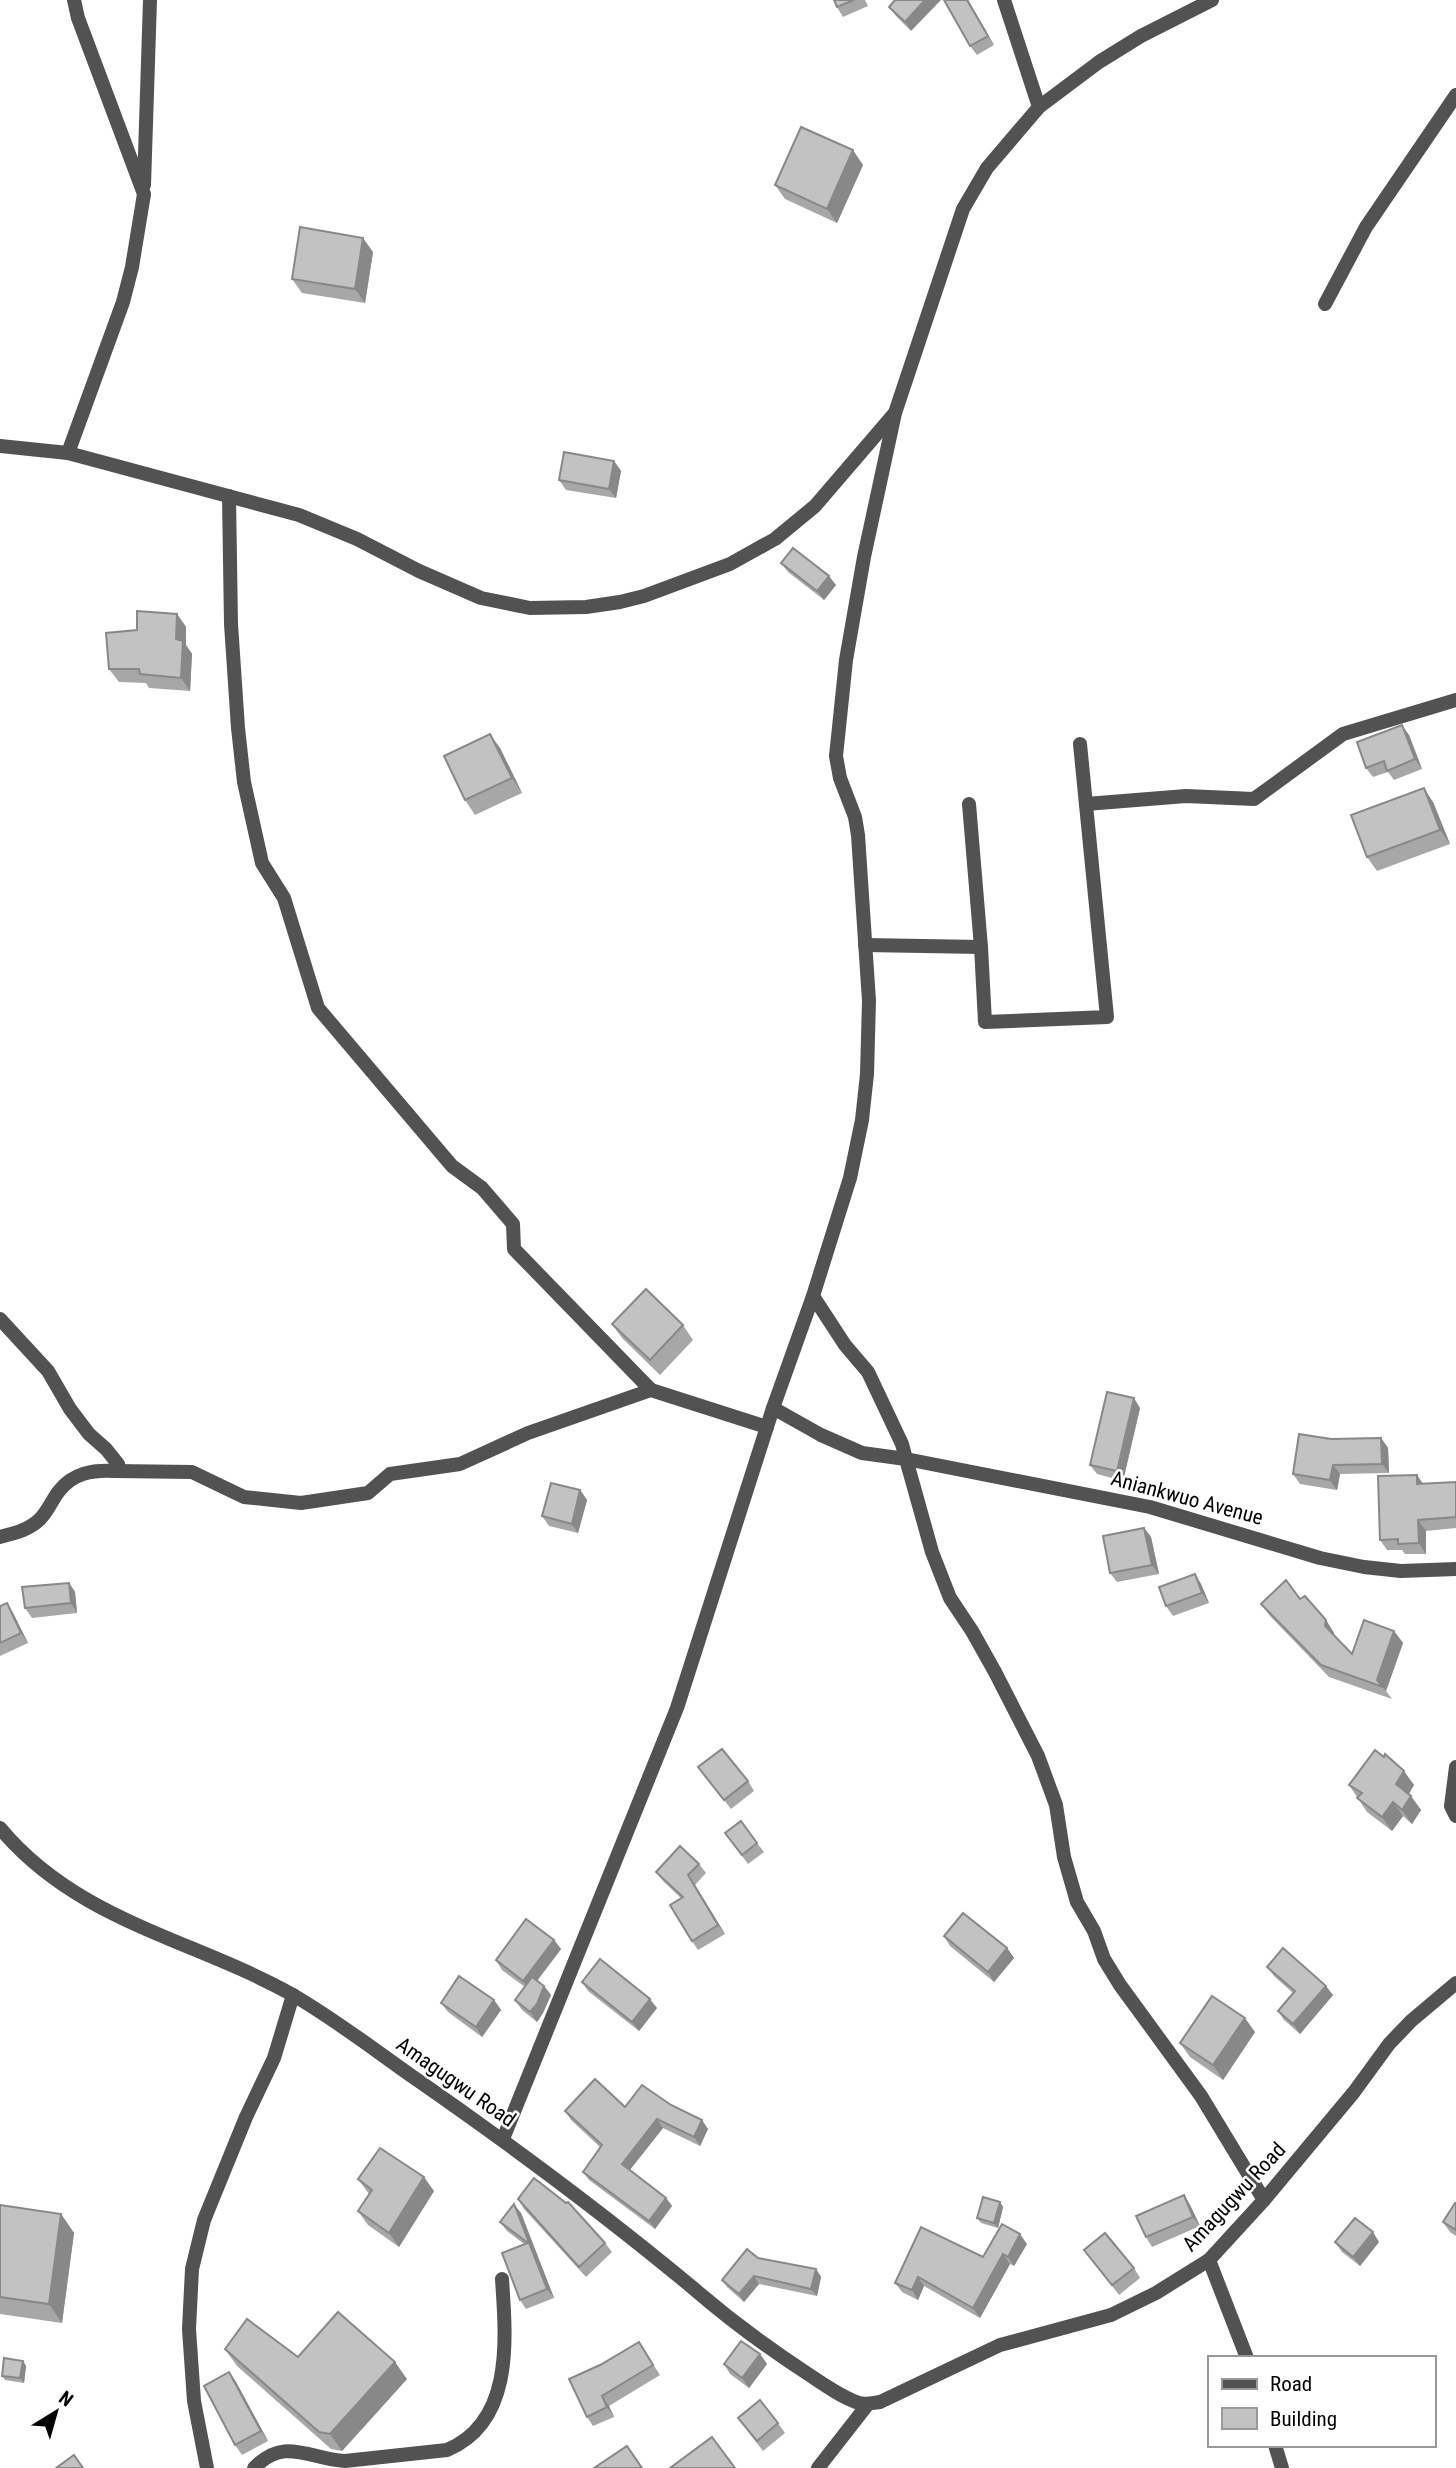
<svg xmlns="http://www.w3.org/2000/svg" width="1456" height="2468" font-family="'Roboto Condensed',sans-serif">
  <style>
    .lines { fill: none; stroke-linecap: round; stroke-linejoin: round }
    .minor { stroke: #525252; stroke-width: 14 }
    .wall { fill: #a7a7a7 }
    .shaded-wall { fill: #888 }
    .building { fill: #c2c2c2; stroke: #888; stroke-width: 2 }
    .labels { text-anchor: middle; stroke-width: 5; stroke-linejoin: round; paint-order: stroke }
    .street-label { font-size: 21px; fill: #000; stroke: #fff }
  </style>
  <rect width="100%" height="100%" fill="#fff"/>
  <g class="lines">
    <g class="minor">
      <path d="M1004,0L1039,107"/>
      <path d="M144,185L150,0"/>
      <path d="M1325,304L1366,227L1456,95"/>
      <path d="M0,446L68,453L299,515L357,539L419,571L481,598L530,608L586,607L620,602L644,596L730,564L775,539L815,506L894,414"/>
      <path d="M68,453L123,302L132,267L144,194L78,18L74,0"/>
      <path d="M229,496L231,624L238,728L244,782L262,863L284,898L318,1008L452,1166L482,1188L513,1224L514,1249L651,1390"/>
      <path d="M969,804L981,947L985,1022L1107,1017L1080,744"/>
      <path d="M1086,804L1186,796L1254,799L1343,734L1456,700"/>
      <path d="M865,945L981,947"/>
      <path d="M813,1296L845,1345L868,1372L902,1444L906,1459L1150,1507L1320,1558L1364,1567L1401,1571L1456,1569"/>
      <path d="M0,1319L48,1371L70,1409L89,1434L106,1449L118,1464L114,1471C92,1470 73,1473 59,1491C52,1500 48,1511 40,1519C29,1530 15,1533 0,1537"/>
      <path d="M773,1408L821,1435L862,1453L906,1459L932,1552L950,1598L972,1631L995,1672L1038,1756L1056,1805L1064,1857L1077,1902L1094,1931L1104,1959L1120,1985L1201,2096L1264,2200"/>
      <path d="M114,1471L192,1472L244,1497L301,1503L368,1493L390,1474L460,1464L528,1433L651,1390L767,1427"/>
      <path d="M1456,1767L1451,1806L1456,1816"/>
      <path d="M0,1828C77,1921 193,1939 293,1995C336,2020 376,2051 416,2079C511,2145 604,2214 693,2288C729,2319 768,2348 808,2374C823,2384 841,2397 859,2403C866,2405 873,2403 880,2402L1000,2345L1111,2315L1156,2293L1209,2260L1264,2200L1354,2092L1389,2044L1411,2021L1456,1983"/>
      <path d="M503,2139L677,1708L773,1408L813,1296L850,1178L862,1120L867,1074L869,1001L858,835L855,817L840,778L836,756L846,660L864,557L895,413L963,209L987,168L1039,107L1099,62L1141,36L1212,0"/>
      <path d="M1209,2260L1247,2358"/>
      <path d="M1275,2445L1282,2468"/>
      <path d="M207,2468L194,2401L189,2329L192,2269L204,2220L246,2117L274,2058L293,1995"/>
      <path d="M254,2468C285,2436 308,2459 345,2461L447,2450C514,2422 506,2339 502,2279"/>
      <path d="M818,2468L868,2404"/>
    </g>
  </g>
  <g class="wall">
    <path d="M834,0H865L868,6L843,17L837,7Z"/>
    <path d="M895,0L911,31L896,16L889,7Z"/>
    <path d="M968,0L994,45L977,55L970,46Z"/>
    <path d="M863,165L837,223L785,199L775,185Z"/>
    <path d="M373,252L365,303L302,293L292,279Z"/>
    <path d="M614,461L621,471L616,498L566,490L559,480Z"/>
    <path d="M781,563L836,585L824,600L788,572Z"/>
    <path d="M177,614L186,627V645L192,654L190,691L149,688L146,683L119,682L109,669L137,630Z"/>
    <path d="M1409,735L1422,769L1394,780L1388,772L1373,777L1366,768Z"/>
    <path d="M500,748L522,793L475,815L465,800Z"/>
    <path d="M1433,802L1450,844L1377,871L1367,857Z"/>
    <path d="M612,1324L683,1325L693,1340L660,1375L622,1338Z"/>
    <path d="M1140,1408L1123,1481L1097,1474L1090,1465Z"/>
    <path d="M1381,1438L1388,1448L1389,1473L1340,1474L1337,1490L1300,1484L1293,1474L1331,1439Z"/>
    <path d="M1456,1482V1528L1426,1531V1554H1405L1402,1550H1387L1380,1540Z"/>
    <path d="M580,1490L587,1500L578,1533L549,1526L542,1516Z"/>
    <path d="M1144,1528L1151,1537L1159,1574L1117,1582L1110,1573Z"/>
    <path d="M1195,1574L1201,1584L1209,1603L1173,1616L1166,1606Z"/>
    <path d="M69,1583L75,1592L77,1613L32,1618L25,1608Z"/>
    <path d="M1300,1599L1326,1620L1334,1633V1635L1352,1654L1394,1631L1403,1643L1386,1691L1392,1699L1329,1677L1270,1616L1261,1604Z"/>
    <path d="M0,1606L13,1613L28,1643L0,1656Z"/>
    <path d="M698,1767L748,1781L754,1791L731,1809Z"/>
    <path d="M1349,1785H1414L1409,1794L1421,1810L1412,1824L1403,1816L1392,1831L1367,1812Z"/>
    <path d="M725,1833L757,1843L764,1852L748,1864Z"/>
    <path d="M699,1864L706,1873L695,1885L725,1934L698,1950L692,1941L681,1898L663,1881L656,1872Z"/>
    <path d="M944,1936L1007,1948L1014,1958L994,1982L950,1946Z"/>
    <path d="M554,1940L561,1949L537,1981L544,1986L551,1995L543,2013L537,2022L522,2010L515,2000L525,1987L502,1970L496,1960Z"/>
    <path d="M1267,1967L1333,1995L1300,2034L1284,2020L1278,2011L1293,1993L1274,1976Z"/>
    <path d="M582,1982L657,2008L639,2031L588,1991Z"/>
    <path d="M494,2000L501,2010L482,2037L448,2012L441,2003Z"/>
    <path d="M1255,2032L1223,2080L1190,2057L1180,2043Z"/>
    <path d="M671,2105L708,2129L700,2146L663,2128L630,2170L666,2198L672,2206L655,2229L589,2180L583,2172L600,2147L571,2120L565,2111Z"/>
    <path d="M358,2179L434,2191L399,2247L368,2225L358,2211L369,2194Z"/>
    <path d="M1184,2195L1190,2205L1200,2226L1152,2247L1146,2237Z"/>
    <path d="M518,2199L605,2243L612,2252L586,2277L524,2209Z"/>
    <path d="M1000,2202L1003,2207L998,2228L981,2223L977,2218Z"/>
    <path d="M1456,2203V2236L1450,2232L1443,2222Z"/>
    <path d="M0,2205L61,2214L74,2233L62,2323L0,2314Z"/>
    <path d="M521,2213L554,2298L526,2309L520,2300L524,2244L507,2231L500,2222Z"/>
    <path d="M1335,2242H1379L1360,2266L1342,2252Z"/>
    <path d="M1027,2244L1014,2266L1010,2264L980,2318L924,2286L918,2300L902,2292L895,2283Z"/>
    <path d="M1084,2250L1134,2268L1140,2278L1119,2295Z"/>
    <path d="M758,2258L816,2269L821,2277L817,2296L759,2284L744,2302L727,2287L722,2280Z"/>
    <path d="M639,2342L660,2375L609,2406L614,2417L593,2426L587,2417L600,2365Z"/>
    <path d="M225,2349L298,2357L407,2379L342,2451L331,2449L237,2366Z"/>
    <path d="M760,2354L767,2364L749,2388L730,2374L724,2364Z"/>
    <path d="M26,2366L24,2383L5,2380L2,2376Z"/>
    <path d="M229,2372L236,2382L268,2441L242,2455L235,2445Z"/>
    <path d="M738,2418L778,2423L785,2433L763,2451Z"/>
  </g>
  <g class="shaded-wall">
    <path d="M925,0H941L911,31L905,22Z"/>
    <path d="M967,0H968L994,45L988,36Z"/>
    <path d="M853,150L863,165L837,223L827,209Z"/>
    <path d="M363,238L373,252L365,303L355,289Z"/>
    <path d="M614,461L621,471L616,498L609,489Z"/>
    <path d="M829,576L836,585L824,600L817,591Z"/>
    <path d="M177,614L186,627V645L192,654L190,691L181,678L176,639Z"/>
    <path d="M1402,725L1409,735L1422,769L1415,759Z"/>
    <path d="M490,734L500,748L522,793L512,778Z"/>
    <path d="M1424,788L1433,802L1450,844L1440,830Z"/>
    <path d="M1134,1398L1140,1408L1123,1481L1117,1471Z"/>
    <path d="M1381,1438L1388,1448L1389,1473L1382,1464Z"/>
    <path d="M1333,1465L1340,1474L1337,1490L1330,1480Z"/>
    <path d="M1417,1475L1424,1485L1417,1484Z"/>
    <path d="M580,1490L587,1500L578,1533L572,1524Z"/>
    <path d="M1418,1520L1426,1531V1554L1419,1543Z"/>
    <path d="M1144,1528L1151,1537L1159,1574L1152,1565Z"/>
    <path d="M1195,1574L1201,1584L1209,1603L1202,1593Z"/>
    <path d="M69,1583L75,1592L77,1613L71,1603Z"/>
    <path d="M7,1603L13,1613L28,1643L21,1633Z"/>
    <path d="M1326,1620L1334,1633L1333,1638L1325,1626Z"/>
    <path d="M1394,1631L1403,1643L1386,1691L1377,1680Z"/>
    <path d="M1404,1771L1414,1785L1406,1798L1396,1784Z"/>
    <path d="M1411,1796L1421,1810L1412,1824L1402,1810Z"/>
    <path d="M1393,1802L1403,1816L1392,1831L1382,1817Z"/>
    <path d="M688,1875L695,1885L725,1934L718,1925Z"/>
    <path d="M554,1940L561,1949L530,1990L523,1981Z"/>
    <path d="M1007,1948L1014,1958L994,1982L988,1972Z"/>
    <path d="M544,1986L551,1995L543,2013L537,2022L530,2012Z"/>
    <path d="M1326,1986L1333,1995L1300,2034L1293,2024Z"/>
    <path d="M650,1999L657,2008L639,2031L632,2022Z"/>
    <path d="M494,2000L501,2010L482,2037L476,2027Z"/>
    <path d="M1245,2018L1255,2032L1223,2080L1213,2065Z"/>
    <path d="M657,2119L663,2128L628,2172L622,2164Z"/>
    <path d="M702,2120L708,2129L700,2146L694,2137Z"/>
    <path d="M424,2177L434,2191L399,2247L389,2233Z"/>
    <path d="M1184,2195L1190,2205L1200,2226L1193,2217Z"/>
    <path d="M666,2198L672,2206L655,2229L649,2221Z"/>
    <path d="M1000,2202L1003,2207L998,2228L994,2223Z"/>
    <path d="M514,2204L521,2213L554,2298L547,2289Z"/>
    <path d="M61,2214L74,2233L62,2323L49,2304Z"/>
    <path d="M1373,2232L1379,2242L1360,2266L1353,2257Z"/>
    <path d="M1020,2234L1027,2244L1014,2266L1008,2257Z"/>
    <path d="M1003,2254L1010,2264L980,2318L973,2308Z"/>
    <path d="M816,2269L821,2277L817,2296L811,2289Z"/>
    <path d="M754,2276L759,2284L744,2302L739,2294Z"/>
    <path d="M918,2277L924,2286L918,2300L912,2290Z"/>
    <path d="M760,2354L767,2364L749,2388L742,2378Z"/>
    <path d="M23,2361L26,2366L24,2383L20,2378Z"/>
    <path d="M395,2362L407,2379L342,2451L330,2434Z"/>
    <path d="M229,2372L236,2382L268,2441L261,2431Z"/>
    <path d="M602,2396L609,2406L614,2417L607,2407Z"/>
  </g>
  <g class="building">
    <path d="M834,0H854L837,7Z"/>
    <path d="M895,0H925L905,22L889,7Z"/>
    <path d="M944,0H967L988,36L970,46Z"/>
    <path d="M801,127L853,150L827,209L775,185Z"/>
    <path d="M300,227L363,238L355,289L292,279Z"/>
    <path d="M564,452L614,461L609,489L559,480Z"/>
    <path d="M793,548L829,576L817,591L781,563Z"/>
    <path d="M137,611L177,614L176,639L183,641L181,678L140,674L139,669H109L106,633L137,630Z"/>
    <path d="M1402,725L1415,759L1387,771L1384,761L1366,768L1357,742Z"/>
    <path d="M490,734L512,778L465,800L444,756Z"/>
    <path d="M1424,788L1440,830L1367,857L1351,815Z"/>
    <path d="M646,1289L683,1325L650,1360L612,1324Z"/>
    <path d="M1107,1392L1134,1398L1117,1471L1090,1465Z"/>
    <path d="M1299,1434L1331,1439L1381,1438L1382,1464L1333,1465L1330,1480L1293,1474Z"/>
    <path d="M1417,1475V1484L1456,1482V1517L1418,1520L1419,1543L1398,1544V1539L1380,1540L1378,1476Z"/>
    <path d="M551,1483L580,1490L572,1524L542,1516Z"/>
    <path d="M1144,1528L1152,1565L1110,1573L1103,1536Z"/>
    <path d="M1195,1574L1202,1593L1166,1606L1159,1587Z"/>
    <path d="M1286,1580L1300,1599L1305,1596L1326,1620L1325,1626L1352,1654L1364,1620L1394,1631L1377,1680L1383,1687L1321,1665L1261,1604Z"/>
    <path d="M69,1583L71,1603L25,1608L22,1587Z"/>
    <path d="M7,1603L21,1633L0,1643V1606Z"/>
    <path d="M722,1749L748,1781L724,1800L698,1767Z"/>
    <path d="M1375,1750L1384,1757L1385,1754L1404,1771L1396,1784L1411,1796L1402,1810L1393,1802L1382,1817L1357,1798L1362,1793L1349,1785Z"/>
    <path d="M741,1821L757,1843L742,1855L725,1833Z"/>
    <path d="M680,1846L699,1864L688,1875L718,1925L692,1941L670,1905L683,1897L656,1872Z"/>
    <path d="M963,1913L1007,1948L988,1972L944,1936Z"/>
    <path d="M526,1919L554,1940L523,1981L496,1960Z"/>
    <path d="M1283,1948L1326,1986L1293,2024L1278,2011L1295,1991L1267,1967Z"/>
    <path d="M600,1959L650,1999L632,2022L582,1982Z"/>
    <path d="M459,1976L494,2000L476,2027L441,2003Z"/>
    <path d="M532,1977L544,1986L537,2004L530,2012L515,2000Z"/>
    <path d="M1212,1996L1245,2018L1213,2065L1180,2043Z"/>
    <path d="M595,2079L625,2107L642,2085L671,2105L702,2120L694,2137L657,2119L622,2164L666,2198L649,2221L583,2172L602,2145L565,2111Z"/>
    <path d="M380,2148L424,2177L389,2233L358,2211L372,2190L358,2179Z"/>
    <path d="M534,2178L566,2203L568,2202L605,2243L579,2267L518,2199Z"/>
    <path d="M1184,2195L1193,2217L1146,2237L1136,2216Z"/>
    <path d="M983,2197L1000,2202L994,2223L977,2218Z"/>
    <path d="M1455,2203H1456V2230L1443,2222Z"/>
    <path d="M514,2204L547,2289L520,2300L502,2253L528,2243L500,2222Z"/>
    <path d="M0,2205L61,2214L49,2304L0,2297Z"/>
    <path d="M1355,2218L1373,2232L1353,2257L1335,2242Z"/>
    <path d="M1002,2224L1020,2234L1008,2257L1003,2254L973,2308L918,2277L912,2290L895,2283L921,2227L983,2257Z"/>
    <path d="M1105,2233L1134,2268L1112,2285L1084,2250Z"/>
    <path d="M747,2249L758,2258L816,2269L811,2289L754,2276L739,2294L722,2280Z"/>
    <path d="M338,2312L395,2362L330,2434L319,2432L225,2349L247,2319L298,2357Z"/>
    <path d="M741,2341L760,2354L742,2378L724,2364Z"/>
    <path d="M639,2342L653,2365L602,2396L607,2407L587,2417L569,2379L600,2365Z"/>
    <path d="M4,2358L23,2361L20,2378L2,2376Z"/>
    <path d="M229,2372L261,2431L235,2445L204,2386Z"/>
    <path d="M760,2400L778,2423L757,2441L738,2418Z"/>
    <path d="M712,2437L735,2468H670Z"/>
    <path d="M627,2446L642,2468H594Z"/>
    <path d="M74,2455L83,2468H56Z"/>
  </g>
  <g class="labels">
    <g class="street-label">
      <text transform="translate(1187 1498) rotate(15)" y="7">Aniankwuo Avenue</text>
      <text transform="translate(456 2082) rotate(35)" y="7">Amagugwu Road</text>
      <text transform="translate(1234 2197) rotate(-47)" y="7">Amagugwu Road</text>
    </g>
  </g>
  <rect x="1208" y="2356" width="228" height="91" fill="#ffffff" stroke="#999999" stroke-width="2"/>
  <rect x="1222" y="2379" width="35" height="10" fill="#525252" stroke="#999999" stroke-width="2"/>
  <text x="1270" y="2391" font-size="21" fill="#000000">Road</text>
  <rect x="1222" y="2408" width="35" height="21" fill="#c2c2c2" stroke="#999999" stroke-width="2"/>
  <text x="1270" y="2426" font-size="21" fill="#000000">Building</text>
  <g transform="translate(56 2412) rotate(37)" stroke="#ffffff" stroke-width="5" paint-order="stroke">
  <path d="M0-5L12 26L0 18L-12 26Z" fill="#000000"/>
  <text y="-10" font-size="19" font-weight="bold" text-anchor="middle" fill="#000000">N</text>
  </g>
</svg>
